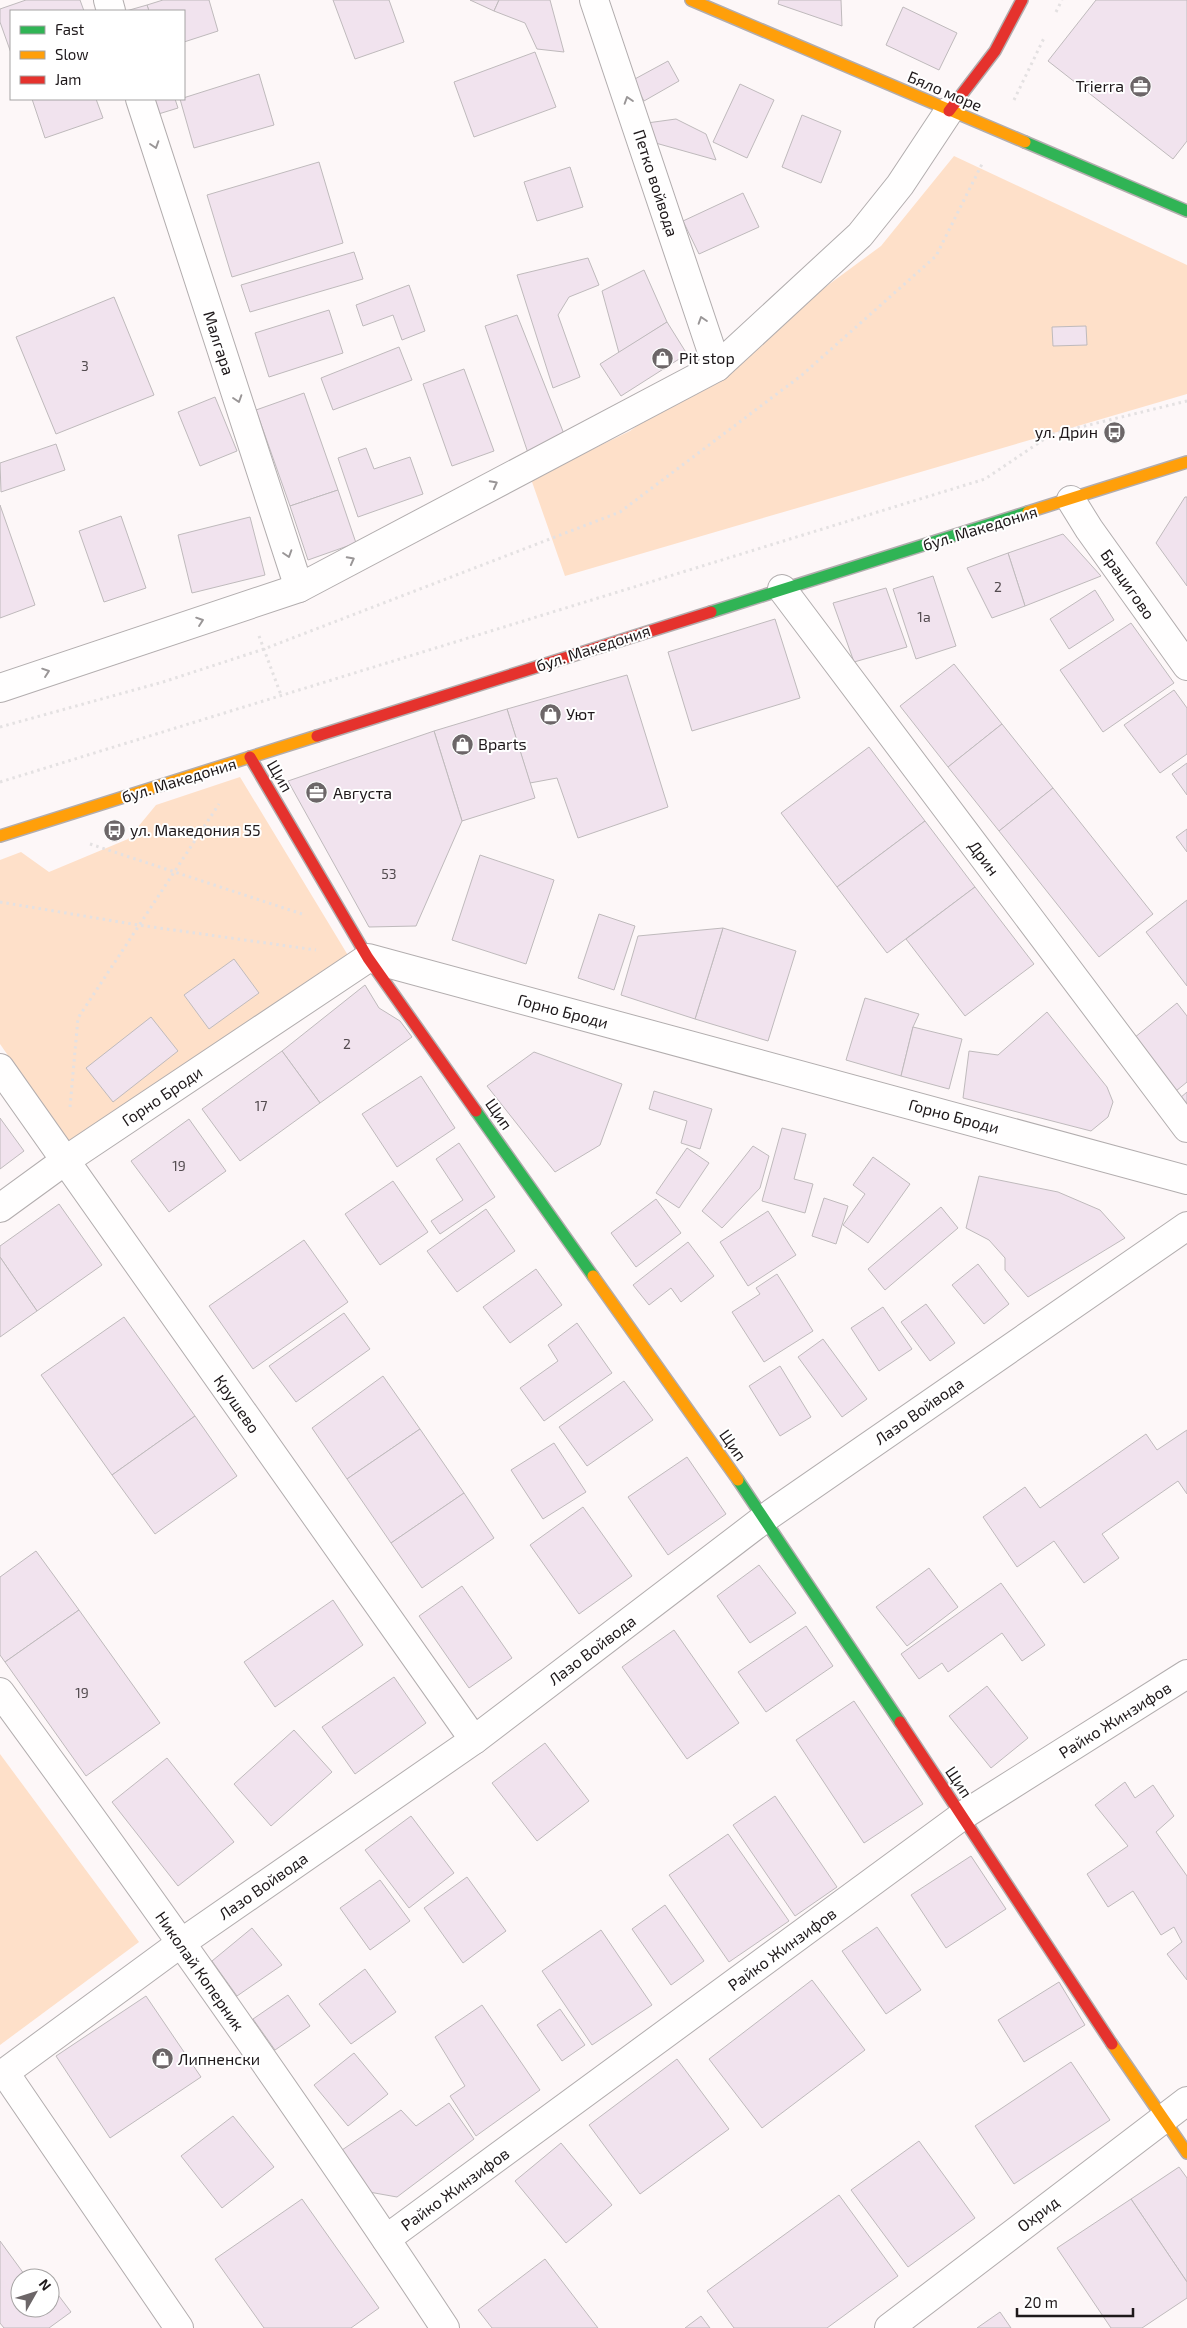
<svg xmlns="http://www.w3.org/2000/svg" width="1187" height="2328" font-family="'Exo 2',sans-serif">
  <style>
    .green { fill: #fee0c9 }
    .building { fill: #f1e3ee; stroke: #bfbabc }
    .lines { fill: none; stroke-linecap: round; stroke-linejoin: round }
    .street-casing { stroke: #b2adae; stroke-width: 30 }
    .fast-casing { stroke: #b2adae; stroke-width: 14 }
    .slow-casing { stroke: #b2adae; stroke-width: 14 }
    .jam-casing { stroke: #b2adae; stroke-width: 14 }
    .path { stroke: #e4e1e2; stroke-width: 3; stroke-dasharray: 2.5 4; stroke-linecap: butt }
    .street { stroke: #fffefe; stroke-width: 28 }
    .fast { stroke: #30b455; stroke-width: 11 }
    .slow { stroke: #ff9f0a; stroke-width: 11 }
    .jam { stroke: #e5322d; stroke-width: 11 }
    .oneway { stroke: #9a9697 }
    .labels { text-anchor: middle; stroke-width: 4; stroke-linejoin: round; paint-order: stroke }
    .number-label { font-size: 14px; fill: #534b4f }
    .poi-label { font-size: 16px; fill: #1e181a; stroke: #fff; text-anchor: start }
    .street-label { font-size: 16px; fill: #1e181a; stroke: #fff }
  </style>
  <rect width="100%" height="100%" fill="#fdf7f8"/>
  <g class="green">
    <path d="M954,156L1187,265V394L565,576L531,479L630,431L881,246Z"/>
    <path d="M240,777L349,957L69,1143L0,1044V860L21,852L49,872L128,839L156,805Z"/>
    <path d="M0,1754L139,1942L0,2045Z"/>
  </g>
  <g class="building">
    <path d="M26,0H80L84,11H11V53L0,22V9Z"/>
    <path d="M163,0H209L218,31L184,42V11H149L147,5Z"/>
    <path d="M333,0H389L404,42L355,59Z"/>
    <path d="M470,0H499L494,11Z"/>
    <path d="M499,0H550L564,52L537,49L525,23L494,11Z"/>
    <path d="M779,0H841L842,26L778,4Z"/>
    <path d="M1096,0H1187V141L1173,159L1048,61Z"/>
    <path d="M147,5L149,11H126Z"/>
    <path d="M903,7L957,33L939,70L886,45Z"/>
    <path d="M535,52L556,107L474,137L454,82Z"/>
    <path d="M668,61L679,81L644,101L633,80Z"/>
    <path d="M259,74L274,125L194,148L180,99Z"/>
    <path d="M740,84L774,100L747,158L713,142Z"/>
    <path d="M32,99H96L103,118L45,138Z"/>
    <path d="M147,99H175L178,108L152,116Z"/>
    <path d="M802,115L841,131L821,183L782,167Z"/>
    <path d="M676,119L706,134L716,160L652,142L647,123Z"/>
    <path d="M319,162L343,243L232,277L207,195Z"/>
    <path d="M570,167L583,207L537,221L524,182Z"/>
    <path d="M743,193L759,227L699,254L683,221Z"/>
    <path d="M354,252L363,279L250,312L241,285Z"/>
    <path d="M588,258L599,285L569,297L558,315L580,377L553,388L517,275Z"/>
    <path d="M644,270L667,322L619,353L602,291Z"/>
    <path d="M409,285L425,331L402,340L393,315L363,326L356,305Z"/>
    <path d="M114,297L154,395L56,434L16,337Z"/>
    <path d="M329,310L343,353L269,377L255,333Z"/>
    <path d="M517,315L566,439L528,453L485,326Z"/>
    <path d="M667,322L687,354L621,396L600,364Z"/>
    <path d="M1086,326L1087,345L1053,346L1052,327Z"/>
    <path d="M399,347L412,380L333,410L321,378Z"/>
    <path d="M464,369L494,451L452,466L423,384Z"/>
    <path d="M304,393L338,490L290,506L256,410Z"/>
    <path d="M215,397L237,451L200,466L178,412Z"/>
    <path d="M56,444L65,470L1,492L0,463Z"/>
    <path d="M366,448L374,469L410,457L423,494L358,517L338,458Z"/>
    <path d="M338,490L356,543L308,560L290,506Z"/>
    <path d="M1185,497H1187V586L1156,543Z"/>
    <path d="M0,505L35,605L0,618Z"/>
    <path d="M121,516L146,588L104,602L79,531Z"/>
    <path d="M250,517L265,575L192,593L178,535Z"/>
    <path d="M1063,534L1101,576L1025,606L1008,553Z"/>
    <path d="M1008,553L1025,606L992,618L967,568Z"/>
    <path d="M933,576L956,646L916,659L893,589Z"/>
    <path d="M886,588L907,647L854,662L833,603Z"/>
    <path d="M1095,590L1114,620L1069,649L1050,619Z"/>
    <path d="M775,619L800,698L692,731L668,652Z"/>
    <path d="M1131,623L1174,683L1103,732L1060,670Z"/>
    <path d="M954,664L1002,724L948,767L900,706Z"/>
    <path d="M627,675L668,807L578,838L557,778L530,783L507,709Z"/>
    <path d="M1174,690L1187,708V754L1160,773L1124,725Z"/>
    <path d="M507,709L535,798L462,821L434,731Z"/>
    <path d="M1002,724L1053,788L999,831L948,767Z"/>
    <path d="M434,731L462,821L416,926L369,927L288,781Z"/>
    <path d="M869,747L925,821L837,887L781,813Z"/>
    <path d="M1187,763V795L1172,774Z"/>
    <path d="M1053,788L1153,914L1099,957L999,831Z"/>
    <path d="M925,821L975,887L887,953L837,887Z"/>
    <path d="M1187,829V852L1176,837Z"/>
    <path d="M480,855L554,880L526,964L452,940Z"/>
    <path d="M975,887L1034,964L965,1016L906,939Z"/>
    <path d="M1187,900V986L1146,932Z"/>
    <path d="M599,914L635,926L614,990L578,978Z"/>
    <path d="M723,928L796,951L768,1041L695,1019Z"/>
    <path d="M723,928L695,1019L621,995L638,936Z"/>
    <path d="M234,959L259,993L209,1029L184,995Z"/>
    <path d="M365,985L379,1008L400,1021L412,1037L320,1103L282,1051Z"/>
    <path d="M865,998L919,1014L913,1027L901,1076L846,1060Z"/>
    <path d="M1177,1003L1187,1016V1082L1176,1091L1134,1038Z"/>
    <path d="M1047,1012L1107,1087L1113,1102L1108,1117L1091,1131L963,1098L969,1051L998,1055Z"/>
    <path d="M151,1017L178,1051L113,1102L86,1068Z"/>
    <path d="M913,1027L962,1039L949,1089L901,1076Z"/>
    <path d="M282,1051L320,1103L240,1161L202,1109Z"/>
    <path d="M534,1052L622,1084L600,1145L555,1172L487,1086Z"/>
    <path d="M421,1076L455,1128L397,1167L362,1114Z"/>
    <path d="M654,1091L712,1109L700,1149L681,1143L687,1121L649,1109Z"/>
    <path d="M1187,1092V1106L1180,1098Z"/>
    <path d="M0,1118L24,1151L0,1169Z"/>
    <path d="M189,1119L226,1171L169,1212L131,1161Z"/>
    <path d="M782,1128L806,1134L794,1179L813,1184L805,1213L762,1201Z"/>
    <path d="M459,1143L495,1197L440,1234L431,1221L463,1200L436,1159Z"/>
    <path d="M753,1146L769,1156L760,1188L722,1228L702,1211Z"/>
    <path d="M687,1148L709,1163L679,1208L656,1193Z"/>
    <path d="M873,1157L910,1184L868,1243L843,1225L865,1194L853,1185Z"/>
    <path d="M979,1176L1058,1192L1100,1210L1125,1238L1028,1297L1005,1270V1258L989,1240L966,1228Z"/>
    <path d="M393,1181L428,1232L380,1265L345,1214Z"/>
    <path d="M824,1198L848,1206L836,1244L812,1236Z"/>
    <path d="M656,1199L681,1233L636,1267L611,1233Z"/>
    <path d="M59,1204L102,1265L37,1311L0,1257V1246Z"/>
    <path d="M941,1207L958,1228L885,1290L868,1269Z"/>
    <path d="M486,1209L515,1251L457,1292L427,1251Z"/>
    <path d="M768,1211L796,1255L748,1286L720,1242Z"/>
    <path d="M304,1240L348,1302L253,1369L209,1306Z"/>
    <path d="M688,1242L714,1276L681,1302L671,1288L649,1305L633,1285Z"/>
    <path d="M0,1257L37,1311L0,1337Z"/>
    <path d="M978,1264L1009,1304L984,1324L952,1285Z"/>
    <path d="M536,1269L562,1305L510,1343L483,1307Z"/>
    <path d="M777,1274L813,1331L764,1362L732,1312L760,1294L756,1288Z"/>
    <path d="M926,1304L955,1343L930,1361L901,1322Z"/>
    <path d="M883,1307L912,1349L879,1371L851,1328Z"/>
    <path d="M344,1313L370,1349L296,1402L269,1366Z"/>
    <path d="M124,1317L195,1416L112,1475L41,1375Z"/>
    <path d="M577,1323L612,1373L544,1421L520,1388L558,1361L548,1345Z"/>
    <path d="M823,1339L867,1399L842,1417L798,1357Z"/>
    <path d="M780,1366L811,1417L780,1436L749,1386Z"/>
    <path d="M383,1376L420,1429L347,1479L312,1428Z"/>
    <path d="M624,1381L653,1420L587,1466L559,1427Z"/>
    <path d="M195,1416L237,1476L155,1534L112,1475Z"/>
    <path d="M420,1429L464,1493L391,1543L347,1479Z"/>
    <path d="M1187,1430V1494L1178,1481L1102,1534L1119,1558L1084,1583L1054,1541L1017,1567L983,1517L1025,1487L1040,1508L1146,1434L1157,1450Z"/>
    <path d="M554,1443L586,1492L543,1519L511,1470Z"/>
    <path d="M687,1457L726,1514L668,1555L628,1497Z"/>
    <path d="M464,1493L494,1538L422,1588L391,1543Z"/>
    <path d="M583,1507L632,1576L579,1614L530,1545Z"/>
    <path d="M36,1551L79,1610L5,1662L0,1655V1577Z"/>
    <path d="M759,1565L796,1613L750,1643L717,1596Z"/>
    <path d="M929,1568L958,1607L907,1646L876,1607Z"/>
    <path d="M1001,1583L1045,1645L1022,1661L1002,1633L948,1672L942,1663L919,1679L901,1654Z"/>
    <path d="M462,1586L512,1658L469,1688L419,1616Z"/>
    <path d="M333,1600L363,1645L275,1707L244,1662Z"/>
    <path d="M79,1610L160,1723L86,1776L5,1662Z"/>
    <path d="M806,1626L833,1666L766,1712L738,1672Z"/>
    <path d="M674,1630L739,1723L687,1759L622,1667Z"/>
    <path d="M394,1677L426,1723L355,1774L322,1727Z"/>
    <path d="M987,1686L1028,1738L991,1768L949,1716Z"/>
    <path d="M854,1701L923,1804L864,1843L796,1740Z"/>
    <path d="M294,1730L332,1772L271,1826L234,1784Z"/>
    <path d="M545,1743L589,1801L537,1841L492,1783Z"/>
    <path d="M167,1758L234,1842L178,1886L112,1802Z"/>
    <path d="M1125,1782L1135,1798L1153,1785L1174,1816L1156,1832L1187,1876V1980L1167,1954L1182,1942L1174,1927L1161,1935L1133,1891L1108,1907L1087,1874L1128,1846L1095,1805Z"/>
    <path d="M775,1796L837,1887L795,1916L733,1825Z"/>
    <path d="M411,1816L454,1873L409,1908L365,1850Z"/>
    <path d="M728,1834L789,1921L729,1962L669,1875Z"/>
    <path d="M971,1856L1006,1909L946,1948L911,1895Z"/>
    <path d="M467,1877L506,1931L463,1963L424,1908Z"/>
    <path d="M380,1880L410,1921L370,1950L340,1908Z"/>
    <path d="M665,1905L704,1961L671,1985L632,1929Z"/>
    <path d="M877,1927L921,1990L886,2014L842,1951Z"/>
    <path d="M252,1928L282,1965L237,1996L212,1961Z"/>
    <path d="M601,1930L652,2005L592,2045L542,1971Z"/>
    <path d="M365,1969L396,2012L351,2044L319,2004Z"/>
    <path d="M812,1980L865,2050L762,2128L709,2059Z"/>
    <path d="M1059,1982L1085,2025L1024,2062L998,2020Z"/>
    <path d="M288,1995L310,2026L275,2050L253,2019Z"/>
    <path d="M146,1996L201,2077L110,2138L56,2056Z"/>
    <path d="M482,2005L540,2090L476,2136L450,2096L465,2086L435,2037Z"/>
    <path d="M560,2009L585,2045L562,2061L537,2025Z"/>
    <path d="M354,2053L388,2094L348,2126L314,2085Z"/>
    <path d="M677,2059L729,2129L640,2194L589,2125Z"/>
    <path d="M1071,2062L1110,2120L1014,2184L975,2126Z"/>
    <path d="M449,2103L474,2139L397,2197L369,2192L342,2150L401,2110L416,2126Z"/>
    <path d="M233,2116L274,2167L222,2208L181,2156Z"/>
    <path d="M919,2141L975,2218L908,2267L851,2190Z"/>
    <path d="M561,2143L612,2205L566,2243L515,2181Z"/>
    <path d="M1179,2167L1187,2178V2282L1131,2199Z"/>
    <path d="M839,2195L898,2276L827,2328H734L707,2291Z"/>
    <path d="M302,2199L379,2308L351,2328H264L215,2259Z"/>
    <path d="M1131,2199L1187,2282V2298L1142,2328H1111L1057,2248Z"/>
    <path d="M0,2241L27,2278H20V2308H50V2284L71,2312L49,2328H4L0,2323Z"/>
    <path d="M545,2259L598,2328H492L478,2310Z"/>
    <path d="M1000,2312L1011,2328H977Z"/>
    <path d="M701,2316L710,2328H685Z"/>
  </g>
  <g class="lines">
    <defs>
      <g id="street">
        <path d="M108,0L111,11"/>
        <path d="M594,0L717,367"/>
        <path d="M140,99L299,588"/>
        <path d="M1071,500L1089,529L1187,666"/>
        <path d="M782,589L1187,1128"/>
        <path d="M0,688L299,588L717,367L860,235L900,185L949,111"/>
        <path d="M0,1068L474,1740"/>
        <path d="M0,1208L66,1160L368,958L1187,1180"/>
        <path d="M0,1692C153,1901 303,2112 445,2328"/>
        <path d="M5,2073L179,2328"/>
        <path d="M0,2076L181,1943L474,1740L765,1518L1187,1226"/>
        <path d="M386,2239L962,1816L1187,1674"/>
        <path d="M889,2328L1187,2101"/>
      </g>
      <g id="fast">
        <path d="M1025,142L1187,211"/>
        <path d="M711,612L1028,512"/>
        <path d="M476,1111L593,1276"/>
        <path d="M738,1480L900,1722"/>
      </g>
      <g id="slow">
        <path d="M691,0L1025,142"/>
        <path d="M1028,512L1187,462"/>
        <path d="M0,836L317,736"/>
        <path d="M593,1276L738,1480"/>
        <path d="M1112,2044L1187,2153"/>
      </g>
      <g id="jam">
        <path d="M949,111L995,51L1022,0"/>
        <path d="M317,736L711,612"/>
        <path d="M250,757L368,958L476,1111"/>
        <path d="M900,1722L1112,2044"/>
      </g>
    </defs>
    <use href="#street" class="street-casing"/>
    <use href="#fast" class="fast-casing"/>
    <use href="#slow" class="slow-casing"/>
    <use href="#jam" class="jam-casing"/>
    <g class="path">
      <path d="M1056,12L1062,0"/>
      <path d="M1014,100L1044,38"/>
      <path d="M259,636L281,695"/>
      <path d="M0,727L163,682L264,649L620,512L802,375L936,256L983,162"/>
      <path d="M0,782L985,479L1052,434L1187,401"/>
      <path d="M90,844L302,914"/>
      <path d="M0,902L138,925L316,950"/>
      <path d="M70,1107L78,1018L219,804"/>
    </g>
    <use href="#street" class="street"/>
    <use href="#fast" class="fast"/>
    <use href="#slow" class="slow"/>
    <use href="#jam" class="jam"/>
  </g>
  <defs><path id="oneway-chevron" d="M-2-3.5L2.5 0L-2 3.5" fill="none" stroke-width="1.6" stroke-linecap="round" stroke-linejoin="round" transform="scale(1.25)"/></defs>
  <g class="oneway">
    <use href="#oneway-chevron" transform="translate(628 100) rotate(-108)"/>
    <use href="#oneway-chevron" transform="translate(155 145) rotate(72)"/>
    <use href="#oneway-chevron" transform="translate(702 320) rotate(-108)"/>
    <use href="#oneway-chevron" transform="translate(238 399) rotate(72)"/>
    <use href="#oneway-chevron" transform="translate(494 484) rotate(-28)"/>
    <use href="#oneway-chevron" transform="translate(288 554) rotate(72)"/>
    <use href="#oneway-chevron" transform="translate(351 560) rotate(-28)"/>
    <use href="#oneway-chevron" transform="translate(200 621) rotate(-19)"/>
    <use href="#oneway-chevron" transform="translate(46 672) rotate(-19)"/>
  </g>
  <defs>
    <symbol id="office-disc" viewBox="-11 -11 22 22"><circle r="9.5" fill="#6c6668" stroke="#fff"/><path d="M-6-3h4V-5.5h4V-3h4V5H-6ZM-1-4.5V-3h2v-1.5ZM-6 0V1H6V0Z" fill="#fff"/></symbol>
    <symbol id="shop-disc" viewBox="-11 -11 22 22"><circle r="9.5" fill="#6c6668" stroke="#fff"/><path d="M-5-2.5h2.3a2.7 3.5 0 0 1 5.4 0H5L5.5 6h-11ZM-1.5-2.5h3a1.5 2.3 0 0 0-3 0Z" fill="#fff"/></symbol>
    <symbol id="bus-disc" viewBox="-11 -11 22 22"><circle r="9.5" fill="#6c6668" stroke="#fff"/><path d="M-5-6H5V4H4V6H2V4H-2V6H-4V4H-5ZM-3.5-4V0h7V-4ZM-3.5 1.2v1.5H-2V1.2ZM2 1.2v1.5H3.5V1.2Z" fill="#fff"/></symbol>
  </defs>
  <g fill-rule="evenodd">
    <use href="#office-disc" x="1128" y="74" width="25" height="25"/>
    <use href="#shop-disc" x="650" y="346" width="25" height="25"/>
    <use href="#bus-disc" x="1102" y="420" width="25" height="25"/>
    <use href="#shop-disc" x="538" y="702" width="25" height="25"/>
    <use href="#shop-disc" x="450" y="732" width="25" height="25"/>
    <use href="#office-disc" x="304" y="780" width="25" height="25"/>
    <use href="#bus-disc" x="102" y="818" width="25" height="25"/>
    <use href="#shop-disc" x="150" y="2046" width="25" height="25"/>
  </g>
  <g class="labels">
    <g class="number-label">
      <text x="85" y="371">3</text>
      <text x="998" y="592">2</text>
      <text x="924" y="622">1a</text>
      <text x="389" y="879">53</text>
      <text x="347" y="1049">2</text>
      <text x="261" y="1111">17</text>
      <text x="179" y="1171">19</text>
      <text x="82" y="1698">19</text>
    </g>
    <g class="poi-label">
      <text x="1124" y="92" text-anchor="end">Trierra</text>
      <text x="679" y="364">Pit stop</text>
      <text x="1098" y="438" text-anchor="end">ул. Дрин</text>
      <text x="566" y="720">Уют</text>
      <text x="478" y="750">Bparts</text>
      <text x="333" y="799">Августа</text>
      <text x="130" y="836">ул. Македония 55</text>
      <text x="178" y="2065">Липненски</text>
    </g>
    <g class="street-label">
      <text transform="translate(945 91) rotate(23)" y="6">Бяло море</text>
      <text transform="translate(656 183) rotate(72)" y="6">Петко войвода</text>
      <text transform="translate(219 343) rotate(72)" y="6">Малгара</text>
      <text transform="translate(980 528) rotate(-17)" y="6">бул. Македония</text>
      <text transform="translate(1128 584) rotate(55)" y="6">Брацигово</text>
      <text transform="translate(593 648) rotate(-18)" y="6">бул. Македония</text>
      <text transform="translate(280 776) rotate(60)" y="6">Щип</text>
      <text transform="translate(179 780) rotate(-17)" y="6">бул. Македония</text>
      <text transform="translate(984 858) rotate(53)" y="6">Дрин</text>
      <text transform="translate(563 1011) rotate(15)" y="6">Горно Броди</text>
      <text transform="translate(162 1096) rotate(-34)" y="6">Горно Броди</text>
      <text transform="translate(499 1114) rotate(55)" y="6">Щип</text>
      <text transform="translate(954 1116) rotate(15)" y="6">Горно Броди</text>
      <text transform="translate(237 1404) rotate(55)" y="6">Крушево</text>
      <text transform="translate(919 1411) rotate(-35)" y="6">Лазо Войвода</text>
      <text transform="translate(733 1445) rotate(55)" y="6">Щип</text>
      <text transform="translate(592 1650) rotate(-37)" y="6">Лазо Войвода</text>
      <text transform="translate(1115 1720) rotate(-32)" y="6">Райко Жинзифов</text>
      <text transform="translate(959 1782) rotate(56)" y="6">Щип</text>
      <text transform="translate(263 1886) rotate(-35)" y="6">Лазо Войвода</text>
      <text transform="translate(782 1949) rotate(-36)" y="6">Райко Жинзифов</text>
      <text transform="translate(200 1971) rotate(55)" y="6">Николай Коперник</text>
      <text transform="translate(455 2189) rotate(-36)" y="6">Райко Жинзифов</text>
      <text transform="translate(1038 2214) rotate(-37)" y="6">Охрид</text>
    </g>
  </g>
  <rect x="10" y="10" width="175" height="90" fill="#ffffff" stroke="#a5a3a3"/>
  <rect x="20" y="26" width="25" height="8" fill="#30b455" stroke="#a5a3a3"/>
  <text x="55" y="35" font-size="15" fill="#1e181a">Fast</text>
  <rect x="20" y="51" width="25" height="8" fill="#ff9f0a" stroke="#a5a3a3"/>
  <text x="55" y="60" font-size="15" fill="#1e181a">Slow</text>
  <rect x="20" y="76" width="25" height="8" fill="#e5322d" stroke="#a5a3a3"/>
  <text x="55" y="85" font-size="15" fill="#1e181a">Jam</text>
  <g transform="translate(35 2293) rotate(51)"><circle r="24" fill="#ffffff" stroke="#a5a3a3"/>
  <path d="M0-4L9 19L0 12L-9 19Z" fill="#6c6668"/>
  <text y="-8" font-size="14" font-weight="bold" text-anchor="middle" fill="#1e181a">N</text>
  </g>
  <path d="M1017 2308v8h116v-8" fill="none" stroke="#1e181a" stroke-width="2.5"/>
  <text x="1024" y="2308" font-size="15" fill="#1e181a" stroke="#ffffff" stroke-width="4" paint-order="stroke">20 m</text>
</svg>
